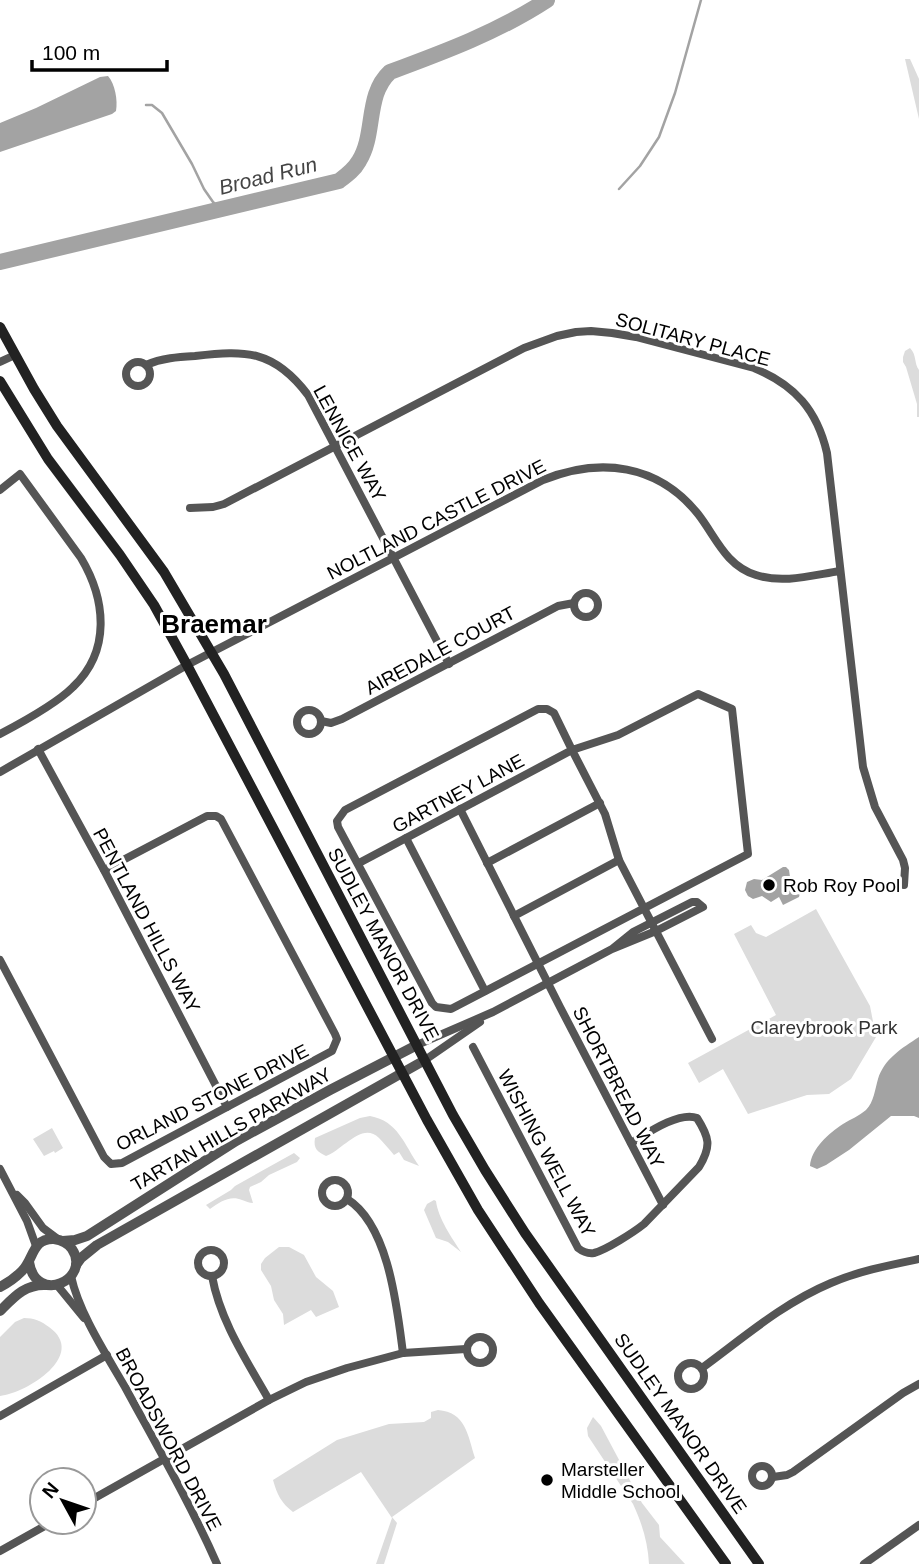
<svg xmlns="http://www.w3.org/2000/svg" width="919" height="1564" font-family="Helvetica,sans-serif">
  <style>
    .green { fill: #dcdcdc }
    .water { fill: #a3a3a3 }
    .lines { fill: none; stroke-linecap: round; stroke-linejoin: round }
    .stream { stroke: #a3a3a3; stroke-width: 2.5 }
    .river { stroke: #a3a3a3; stroke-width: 16 }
    .minor { stroke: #555; stroke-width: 8 }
    .tertiary { stroke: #555; stroke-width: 10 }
    .secondary { stroke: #222; stroke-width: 10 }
    .poi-dot { fill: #000; stroke: #fff; stroke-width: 2.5 }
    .labels { text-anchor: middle; stroke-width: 6; stroke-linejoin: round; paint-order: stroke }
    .street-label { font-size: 19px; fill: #000; stroke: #fff }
    .poi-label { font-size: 19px; fill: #000; stroke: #fff; text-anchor: start }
    .park-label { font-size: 19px; fill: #333; stroke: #fff }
    .water-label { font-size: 21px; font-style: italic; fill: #444; stroke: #fff }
    .district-label { font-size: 26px; font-weight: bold; fill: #000; stroke: #fff }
  </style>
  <rect width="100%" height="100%" fill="#fff"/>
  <g class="green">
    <path d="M905,59H910L919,79V119Z"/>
    <path d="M910,348C917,355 914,364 919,370V417H917V404L906,367L903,362V357L905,351Z"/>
    <path d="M816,909L870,1006L876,1037L851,1079L829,1094L807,1095L748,1114L723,1069L699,1083L688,1063L776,1015L734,934L751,925L756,933L766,937Z"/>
    <path d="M370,1116C398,1121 404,1144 419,1166L404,1160L399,1152L394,1155C389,1149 384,1143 379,1138C362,1121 343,1150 326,1156C318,1152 313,1149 315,1138L360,1118Z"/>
    <path d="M52,1128L63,1148L55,1153L54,1151L44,1156L33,1139Z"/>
    <path d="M294,1153L300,1158L297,1162L269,1175L261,1182L250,1187L249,1190L253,1203C249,1203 246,1201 242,1200C230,1195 220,1202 210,1209L206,1205L231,1190L235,1186Z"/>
    <path d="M434,1200L436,1201C438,1218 452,1238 461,1252L448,1242L436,1238L424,1210L427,1204Z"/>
    <path d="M279,1247H289L304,1255L316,1277L333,1291L339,1307L316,1317L311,1310L284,1325L283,1314L274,1300L271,1286L261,1270V1264L265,1258Z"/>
    <path d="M24,1318C34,1318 41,1321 49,1327C88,1355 27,1393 0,1396V1337L15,1322Z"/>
    <path d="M438,1410C466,1412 468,1436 475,1458L392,1517L397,1523L384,1564H376L392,1518L361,1472L293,1512C281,1503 277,1494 273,1480L337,1440L389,1424L424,1422L431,1418V1412Z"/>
    <path d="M593,1417L601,1426L642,1503L659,1525L660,1537L685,1564H649C648,1543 642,1523 633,1504L588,1436L587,1428Z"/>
  </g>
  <g class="water">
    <path d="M108,76C115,84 118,100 116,111L112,114L0,152V123L36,108L100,77Z"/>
    <path d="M783,867H786L789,870L791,884L800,893L799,897L783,905L779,897L771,902L762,896L753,899L748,896L745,890L747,882L754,879L762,880Z"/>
    <path d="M919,1037V1118L914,1116H891L849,1150L826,1165L817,1169L810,1166C811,1149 829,1133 843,1124C851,1119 859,1116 866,1110C874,1102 875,1089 878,1079C884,1059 902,1048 919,1037Z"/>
  </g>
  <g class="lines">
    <g class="stream">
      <path d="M146,105H152L162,113L192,164L204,189L213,202L220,208"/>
      <path d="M619,189L640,166L659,137L675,93L701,0"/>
    </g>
    <path class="river" d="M0,262L339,181C347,175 354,170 359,161C376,134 365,95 390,72C444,52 498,32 547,0"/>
    <g class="minor">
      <circle cx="138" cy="374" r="12"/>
      <path d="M0,362L15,355"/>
      <path d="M146,365C162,358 178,357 195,356C246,350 274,350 308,395L449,664"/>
      <path d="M0,490L20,474L81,558C106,600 111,651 73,687C57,703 21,723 0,734"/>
      <path d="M190,508L213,507L224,504L524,348L557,336L576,332L591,331L612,333L636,337L754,368C795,385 817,410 827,453L863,767L875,807L903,860L905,868L904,885"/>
      <circle cx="586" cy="605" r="12"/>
      <circle cx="309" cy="722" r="12"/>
      <path d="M321,721L331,723L342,719L558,606L574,603"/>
      <path d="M38,749L104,870L227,1107"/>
      <path d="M0,772L187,665L543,480C600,457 658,464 698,514C716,537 725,565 756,575C783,584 813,575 840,571"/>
      <path d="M460,809L560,1007L663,1205"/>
      <path d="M406,838L485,991"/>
      <path d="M359,863L572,750L554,713L547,709H538L345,810L337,821L338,827L432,1003L436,1007L451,1009L748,854L732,709L698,694L618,735L572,750L605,814L619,860L712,1039"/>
      <path d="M487,863L600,803"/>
      <path d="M514,916L619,860"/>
      <path d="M0,960L104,1157L111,1164L122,1163L332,1051L337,1039L335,1034L221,819L216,816H207L104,870"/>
      <path d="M417,1045L493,1012L612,949L656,931L703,907L697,902H692L633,932L612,949"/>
      <path d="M473,1047L578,1248C583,1252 587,1254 594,1253C606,1250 634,1232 644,1224L699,1167C712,1146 709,1137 697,1118C679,1111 646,1134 631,1143"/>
      <path d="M425,1060L480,1022"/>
      <path d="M0,1169L27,1221L36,1246"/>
      <circle cx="335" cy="1193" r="13"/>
      <path d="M17,1195L25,1203L43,1228L59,1240"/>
      <path d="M347,1199C389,1225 397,1308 403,1353"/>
      <circle cx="211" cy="1263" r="13"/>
      <path d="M71,1276C79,1313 106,1354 125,1387C157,1446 190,1503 217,1564"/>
      <path d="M212,1276C220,1321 247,1361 269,1400"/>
      <path d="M57,1285L84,1318"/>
      <circle cx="480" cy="1350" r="13"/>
      <circle cx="691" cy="1376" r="13"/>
      <path d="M702,1368C743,1338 783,1303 831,1283C859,1271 890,1265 919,1259"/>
      <path d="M0,1416L107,1355"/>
      <circle cx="762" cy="1476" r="10"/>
      <path d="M773,1477L787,1475L793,1472L903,1393L919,1384"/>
      <path d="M84,1504L269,1400L306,1382L347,1368L403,1353L466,1349"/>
      <path d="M0,1551L52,1522"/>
      <path d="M864,1564L919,1525"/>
    </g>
    <g class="tertiary">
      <path d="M63,1241L75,1240L87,1236L236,1141L330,1090L417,1045"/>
      <path d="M76,1265L81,1258L97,1245L425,1060"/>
      <path d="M0,1287C8,1283 16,1277 22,1271C34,1259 32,1238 54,1239C61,1240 68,1243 72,1249C92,1279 36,1306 29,1262"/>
      <path d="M0,1311C14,1297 25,1284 46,1285"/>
    </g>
    <g class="secondary">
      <path d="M0,327L34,389L57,426L164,572L224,674L453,1115L485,1170L525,1233L759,1564"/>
      <path d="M0,381L48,459L120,555L154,605L187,665L427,1120L478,1210L539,1303L726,1564"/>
    </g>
  </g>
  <g class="poi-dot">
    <circle cx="769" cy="885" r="7"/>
    <circle cx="547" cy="1480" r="7"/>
  </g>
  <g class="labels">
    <g class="street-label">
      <text transform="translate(693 339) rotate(15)" y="7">SOLITARY PLACE</text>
      <text transform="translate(350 443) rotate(61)" y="7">LENNICE WAY</text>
      <text transform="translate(436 519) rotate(-27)" y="7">NOLTLAND CASTLE DRIVE</text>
      <text transform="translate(440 650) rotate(-28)" y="7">AIREDALE COURT</text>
      <text transform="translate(458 793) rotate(-28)" y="7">GARTNEY LANE</text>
      <text transform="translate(147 920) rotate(62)" y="7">PENTLAND HILLS WAY</text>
      <text transform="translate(384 944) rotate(62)" y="7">SUDLEY MANOR DRIVE</text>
      <text transform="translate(619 1087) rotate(63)" y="7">SHORTBREAD WAY</text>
      <text transform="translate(212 1097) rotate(-27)" y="7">ORLAND STONE DRIVE</text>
      <text transform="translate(231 1129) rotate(-30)" y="7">TARTAN HILLS PARKWAY</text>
      <text transform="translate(547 1153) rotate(62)" y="7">WISHING WELL WAY</text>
      <text transform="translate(681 1423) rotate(55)" y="7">SUDLEY MANOR DRIVE</text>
      <text transform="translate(169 1439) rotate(62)" y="7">BROADSWORD DRIVE</text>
    </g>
    <g class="poi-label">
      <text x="783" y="892">Rob Roy Pool</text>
      <text x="561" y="1476">Marsteller<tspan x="561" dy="22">Middle School</tspan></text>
    </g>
    <g class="park-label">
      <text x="824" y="1034">Clareybrook Park</text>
    </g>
    <g class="water-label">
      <text transform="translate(268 176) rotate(-14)" y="7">Broad Run</text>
    </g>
    <g class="district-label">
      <text x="214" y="633">Braemar</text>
    </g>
  </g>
  <g transform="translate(63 1501) rotate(310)"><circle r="33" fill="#ffffff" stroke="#999999" stroke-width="2"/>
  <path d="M0-5L12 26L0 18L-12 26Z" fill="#000000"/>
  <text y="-10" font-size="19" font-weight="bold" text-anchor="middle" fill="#000000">N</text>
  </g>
  <path d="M32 60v10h135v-10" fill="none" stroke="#000000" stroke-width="3.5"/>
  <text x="42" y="60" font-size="21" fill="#000000" stroke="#ffffff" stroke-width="5" paint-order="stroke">100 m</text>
</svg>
